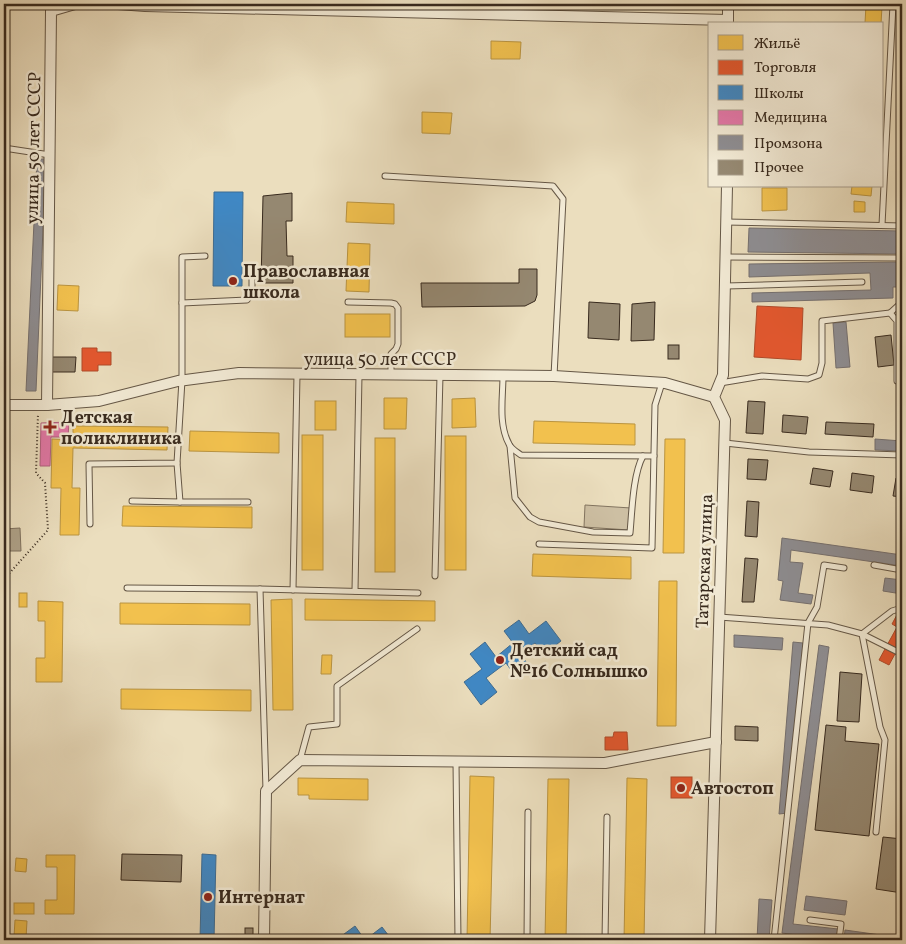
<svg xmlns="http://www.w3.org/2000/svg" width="906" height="944" font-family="Vollkorn,serif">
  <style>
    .green { fill: #cdbfa3; stroke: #827460 }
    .water { fill: #aea188; stroke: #7f715e }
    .homes { fill: #f2c14e; stroke: #ba9440 }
    .shops { fill: #e4572e; stroke: #b04a29 }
    .schools { fill: #3f88c5; stroke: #3d6c93 }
    .health { fill: #e377a8; stroke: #b0607f }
    .industry { fill: #8d8d92; stroke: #746f6f }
    .building { fill: #958871; stroke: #382a1e }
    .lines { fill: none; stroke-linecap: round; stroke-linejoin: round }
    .service-casing { stroke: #655746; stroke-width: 7 }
    .minor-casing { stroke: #655746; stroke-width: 12 }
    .path { stroke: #382a1e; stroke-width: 2; stroke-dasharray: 1 2.5; stroke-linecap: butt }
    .service { stroke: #f2ead5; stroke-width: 5 }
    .minor { stroke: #f2ead5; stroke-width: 10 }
    .poi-dot { fill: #8f2418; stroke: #f2ead5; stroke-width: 2 }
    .labels { text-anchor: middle; stroke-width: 5; stroke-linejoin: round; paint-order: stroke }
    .street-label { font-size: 18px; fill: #382a1e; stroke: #f2ead5 }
    .poi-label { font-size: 18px; font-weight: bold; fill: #382a1e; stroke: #f2ead5; text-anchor: start }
  </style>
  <rect width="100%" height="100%" fill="#ebdebe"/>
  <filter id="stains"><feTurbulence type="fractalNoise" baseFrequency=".004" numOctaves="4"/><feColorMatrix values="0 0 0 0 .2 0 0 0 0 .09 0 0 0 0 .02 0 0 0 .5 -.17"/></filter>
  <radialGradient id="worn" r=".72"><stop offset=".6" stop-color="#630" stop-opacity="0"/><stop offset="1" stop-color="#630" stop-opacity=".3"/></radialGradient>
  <path class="green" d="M585,505L631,508L629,530L584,527Z"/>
  <path class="water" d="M20,528L21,551H4V529Z"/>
  <g class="homes">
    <path d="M866,5L882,6L881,24L865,23Z"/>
    <path d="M491,41L521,42L520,59H491Z"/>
    <path d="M422,112L452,113L450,134L422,133Z"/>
    <path d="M902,176V221H899Z"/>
    <path d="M852,186H872L871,196L851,194Z"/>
    <path d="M762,188H787V210L762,211Z"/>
    <path d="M854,201L865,202V212H854Z"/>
    <path d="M347,202L394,204V224L346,222Z"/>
    <path d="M348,243L370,244L369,292L346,291Z"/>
    <path d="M58,285L79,286L78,311L57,310Z"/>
    <rect x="345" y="314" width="45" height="23"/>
    <path d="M384,398H407L406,429H384Z"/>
    <path d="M475,398L476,427L452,428V399Z"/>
    <rect x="315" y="401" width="21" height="29"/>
    <path d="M534,421L635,424V445L533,443Z"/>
    <path d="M73,426L168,427L167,450L73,448L72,488H80L79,535H60L61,488H51L52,439L73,440Z"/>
    <path d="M190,431L279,433V453L189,451Z"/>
    <rect x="302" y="435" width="21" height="135"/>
    <rect x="445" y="436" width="21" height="134"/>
    <rect x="375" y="438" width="20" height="134"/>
    <path d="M665,439H685L684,553H663Z"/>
    <path d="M123,506L252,507V528L122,526Z"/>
    <path d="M533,554L631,557V579L532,576Z"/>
    <path d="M659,581H677L676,726H657Z"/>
    <rect x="19" y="593" width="8" height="14"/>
    <path d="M292,599L293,710H273L271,600Z"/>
    <path d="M305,599L435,601V621L305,620Z"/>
    <path d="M38,601L63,602L62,682H36V658H45V621H38Z"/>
    <path d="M120,603L250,604V625L120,624Z"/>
    <path d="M322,655H332L331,674H321Z"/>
    <path d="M121,689L251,690V711L121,709Z"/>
    <path d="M470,776L494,777L490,940H467Z"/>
    <path d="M298,778L368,779V800L309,799V795H298Z"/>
    <path d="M627,778L647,779L644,940H624Z"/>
    <path d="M548,779H569L566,940H545Z"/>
    <path d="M46,855H75L74,914H45V900H57V867H46Z"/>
    <path d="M16,858L27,859L26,872L15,871Z"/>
    <rect x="14" y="903" width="20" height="11"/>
    <path d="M15,920L27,921L26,938L14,937Z"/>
  </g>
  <g class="shops">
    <path d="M757,306L803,308L801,360L754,357Z"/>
    <path d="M82,348H97V352H111V365H98V371H82Z"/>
    <path d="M899,611L902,613V630L892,624Z"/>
    <path d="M897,627L902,630V641L889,665L879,660Z"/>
    <path d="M614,732H627L628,750H605V737H613Z"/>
    <rect x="671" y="777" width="21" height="21"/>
  </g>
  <g class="schools">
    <path d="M214,192H243L242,286H213Z"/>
    <path d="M519,620L529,634L546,621L561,641L544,654L535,643L520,654L530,667L516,677L506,663L486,678L497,692L481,705L464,682L482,669L470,654L485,642L496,657L513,643L504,631Z"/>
    <path d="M202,854L216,855L214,940H200Z"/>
    <path d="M355,926L365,940L382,927L392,940H343L340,937Z"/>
  </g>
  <path class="health" d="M69,422L68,437H51L50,466H40L41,423Z"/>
  <g class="industry">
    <path d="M37,159H46L36,391H26Z"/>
    <path d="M749,228L902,231V254L748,252Z"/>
    <path d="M902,262V287H893V298L752,302V293L871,290L870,273L749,277V264Z"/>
    <path d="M846,322L850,367L836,368L833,323Z"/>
    <path d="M875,439L902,441V451L875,450Z"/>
    <path d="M782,538L902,555V566L791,550L790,562L803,563L798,593L813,595L811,604L780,600L783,581L778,580Z"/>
    <path d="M885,578L902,580V594L883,591Z"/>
    <path d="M734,635L783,638L782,650L734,647Z"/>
    <path d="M793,642L803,643L788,813L779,814Z"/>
    <path d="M819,645L829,647L793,924L838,929L836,940L782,933Z"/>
    <path d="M806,896L847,901L845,915L804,910Z"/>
    <path d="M759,899L772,900L769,940H757Z"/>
    <path d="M845,930L902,938V940L844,939Z"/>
  </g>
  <g class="building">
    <path d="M292,193V221H286L287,256H293V283H261L263,196Z"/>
    <path d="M519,269H537V295L535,301L525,306L422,307L421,283H519Z"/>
    <path d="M589,302L620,304L619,340L588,338Z"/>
    <path d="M655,302L654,340L631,341L632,304Z"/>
    <path d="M891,335L894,365L878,367L875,337Z"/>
    <rect x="668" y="345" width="11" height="14"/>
    <path d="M52,357H76L75,372H52Z"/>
    <path d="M748,401L765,402L763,434L746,433Z"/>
    <path d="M783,415L808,417L806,434L782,432Z"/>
    <path d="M826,422L874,424L873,437L825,434Z"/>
    <path d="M748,459L768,460L766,480L747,479Z"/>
    <path d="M813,468L833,471L830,487L810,484Z"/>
    <path d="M852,473L874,476L872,493L850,490Z"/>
    <path d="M896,478L902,479V497L893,496Z"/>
    <path d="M747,501L759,502L757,537L745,536Z"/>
    <path d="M745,558L758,559L754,602H742Z"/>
    <path d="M840,672L862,674L859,722L837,721Z"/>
    <path d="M826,725L846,727L845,741L879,744L869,836L815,830Z"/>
    <path d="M735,726L758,727V741L735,740Z"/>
    <path d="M883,837L902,839V893L876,889Z"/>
    <path d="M122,854L182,855L181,882L121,880Z"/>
    <rect x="245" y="928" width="8" height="12"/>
  </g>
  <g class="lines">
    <defs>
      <g id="service">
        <path d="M4,148L50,155"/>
        <path d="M385,176L553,186L563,199L554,376"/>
        <path d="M726,222L902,226"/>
        <path d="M882,225L893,4"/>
        <path d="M726,257L902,258"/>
        <path d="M726,286L862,282"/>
        <path d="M348,302L391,303L395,304L398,308V344L396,349L391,354V375"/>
        <path d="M182,303L247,300L252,293V268"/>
        <path d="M890,313L902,302"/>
        <path d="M503,376C503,397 498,424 509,444C511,449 517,452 521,455L654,456"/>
        <path d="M720,383L762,376L808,379L819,375L822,363V321L890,313L897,321V381"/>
        <path d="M725,443L809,452L902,455"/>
        <path d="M510,446L515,498L530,517L539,522L593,532L630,533C632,511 633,474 643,456"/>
        <path d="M132,501L180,502L177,463"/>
        <path d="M180,502H248"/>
        <path d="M90,524L89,464L177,463L182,380V257L205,256"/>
        <path d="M539,544L652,548L655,405L662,383"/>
        <path d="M874,565L902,570"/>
        <path d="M435,576L440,375"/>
        <path d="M127,588L260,589L266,790"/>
        <path d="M260,589L418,593"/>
        <path d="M293,590L297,374"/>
        <path d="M355,591L359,375"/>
        <path d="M902,608L892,611L862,634L902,654"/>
        <path d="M719,617L828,625L862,634L880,727L885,740L876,832"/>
        <path d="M300,760L309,727L337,724V686L417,629"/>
        <path d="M456,762L458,940"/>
        <path d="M810,920L841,924L839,940"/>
        <path d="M527,940L528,812"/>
        <path d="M605,940L607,817"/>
        <path d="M774,940L808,623L817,607L824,565L844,568"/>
      </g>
      <g id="minor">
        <path d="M118,4L145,6L728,20"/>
        <path d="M728,24V4"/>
        <path d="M4,405H47L99,401L178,381L239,373L554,376L665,383L714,397"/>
        <path d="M47,405L51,11L75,4"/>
        <path d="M264,940L266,791L300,760L605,763L716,742"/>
        <path d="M710,940L725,420L714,397L723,375L727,186"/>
      </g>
    </defs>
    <use href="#service" class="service-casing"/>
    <use href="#minor" class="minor-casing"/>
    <path class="path" d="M4,578L6,577L48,530L45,483L36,473L38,414"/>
    <use href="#service" class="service"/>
    <use href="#minor" class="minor"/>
  </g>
  <g class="poi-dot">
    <circle cx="233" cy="281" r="5"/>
    <path d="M47.5 419.5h5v5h5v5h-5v5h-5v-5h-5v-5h5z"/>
    <circle cx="500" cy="660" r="5"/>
    <circle cx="681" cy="788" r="5"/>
    <circle cx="208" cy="897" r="5"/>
  </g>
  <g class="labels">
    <g class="street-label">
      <text transform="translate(33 148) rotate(-89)" y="6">улица 50 лет СССР</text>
      <text x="380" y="365">улица 50 лет СССР</text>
      <text transform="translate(704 561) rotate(-88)" y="6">Татарская улица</text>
    </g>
    <g class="poi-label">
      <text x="243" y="277">Православная<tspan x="243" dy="21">школа</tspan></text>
      <text x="61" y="423">Детская<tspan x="61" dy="21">поликлиника</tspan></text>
      <text x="510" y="656">Детский сад<tspan x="510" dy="21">№16 Солнышко</tspan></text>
      <text x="691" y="794">Автостоп</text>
      <text x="218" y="903">Интернат</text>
    </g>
  </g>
  <rect width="906" height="944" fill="none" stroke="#ebdebe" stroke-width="20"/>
  <rect x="5" y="5" width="896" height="934" fill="none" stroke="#382a1e" stroke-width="2.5"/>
  <rect x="10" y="10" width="886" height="924" fill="none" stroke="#382a1e"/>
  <rect x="708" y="22" width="175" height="165" fill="#f2ead5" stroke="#a89d8c"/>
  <rect x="718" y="35" width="25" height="15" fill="#f2c14e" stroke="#a89d8c"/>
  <text x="754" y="48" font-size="15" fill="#382a1e">Жильё</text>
  <rect x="718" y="60" width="25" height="15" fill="#e4572e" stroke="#a89d8c"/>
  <text x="754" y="72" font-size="15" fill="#382a1e">Торговля</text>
  <rect x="718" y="85" width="25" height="15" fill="#3f88c5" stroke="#a89d8c"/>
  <text x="754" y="98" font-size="15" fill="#382a1e">Школы</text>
  <rect x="718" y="110" width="25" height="15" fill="#e377a8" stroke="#a89d8c"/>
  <text x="754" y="122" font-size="15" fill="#382a1e">Медицина</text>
  <rect x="718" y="135" width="25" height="15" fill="#8d8d92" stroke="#a89d8c"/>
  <text x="754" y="148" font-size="15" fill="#382a1e">Промзона</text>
  <rect x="718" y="160" width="25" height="15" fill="#958871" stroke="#a89d8c"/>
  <text x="754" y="172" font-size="15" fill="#382a1e">Прочее</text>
  <rect width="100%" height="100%" filter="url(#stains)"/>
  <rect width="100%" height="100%" fill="url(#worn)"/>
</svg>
